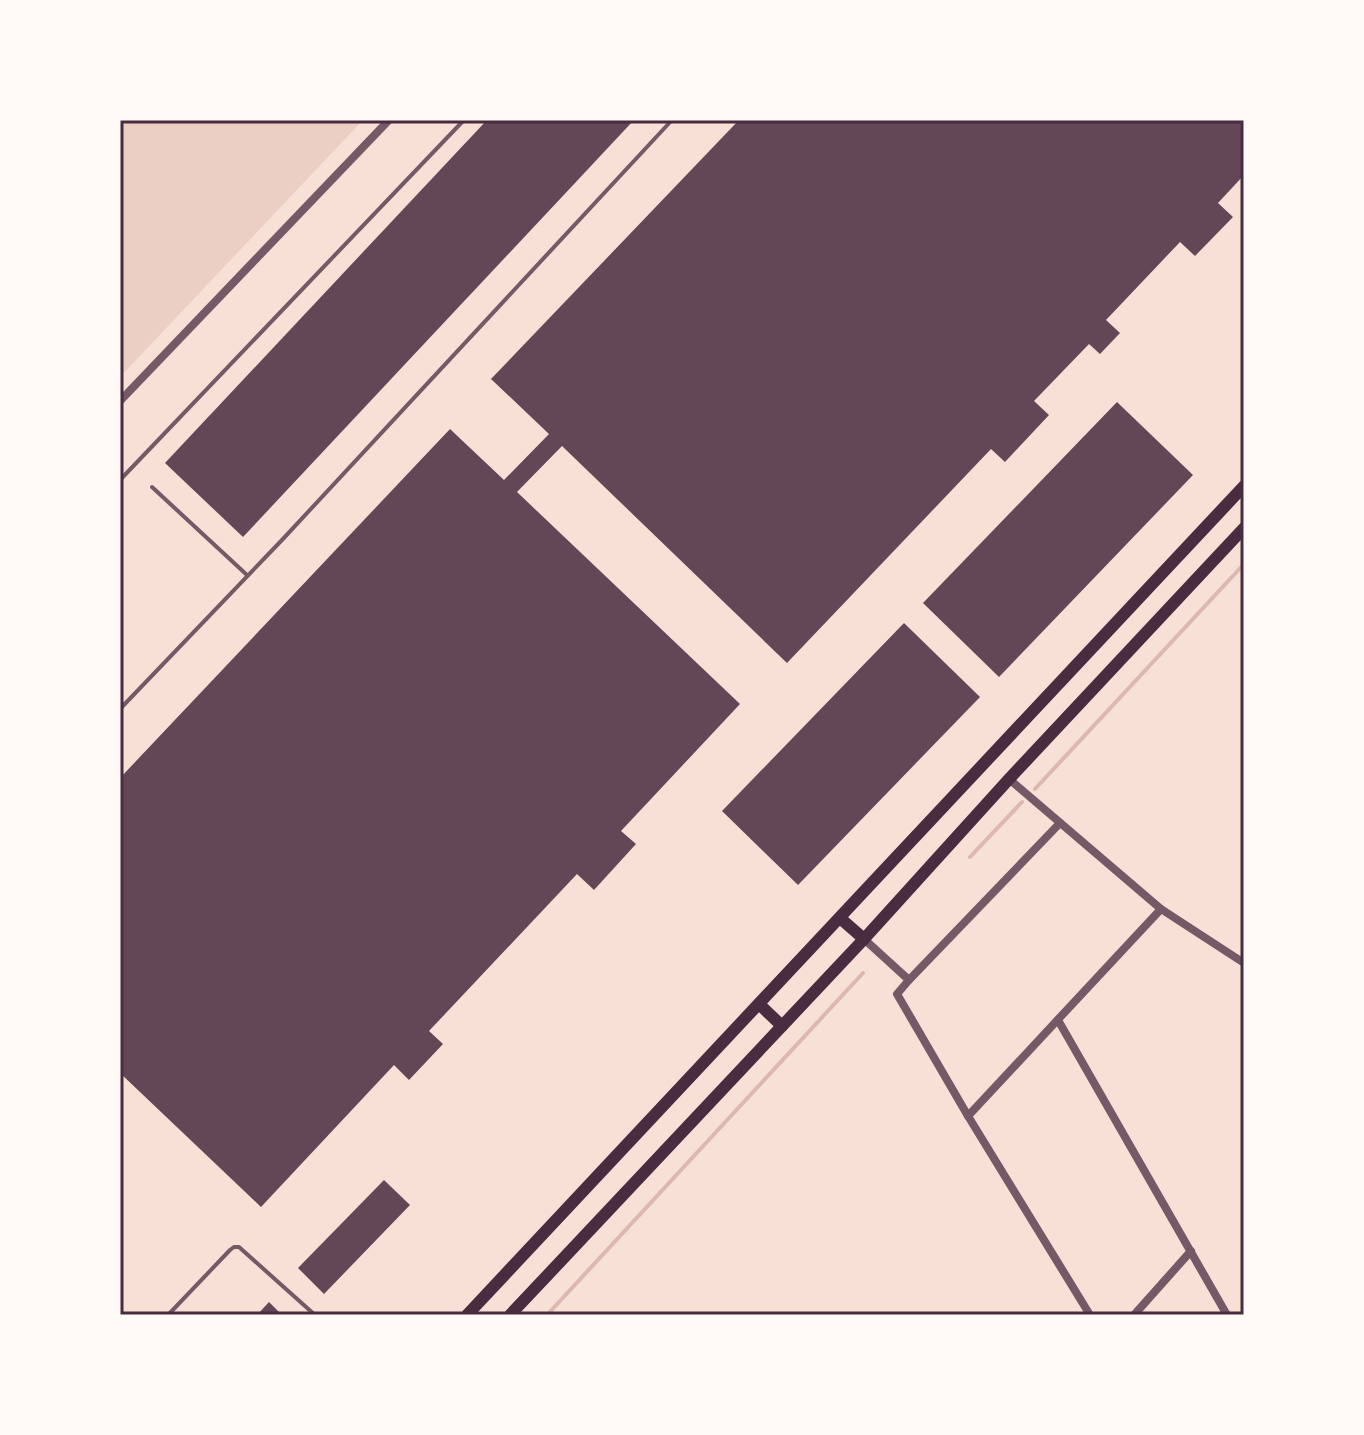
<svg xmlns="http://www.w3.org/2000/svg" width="1364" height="1435" font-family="Rubik,sans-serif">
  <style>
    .green { fill: #ebcfc5 }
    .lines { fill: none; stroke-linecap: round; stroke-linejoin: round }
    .stream { stroke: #dcb8b0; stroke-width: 4 }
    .building { fill: #644757 }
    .service { stroke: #755966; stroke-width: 4 }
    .minor { stroke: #755966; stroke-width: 8 }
    .secondary { stroke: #4a2c40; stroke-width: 12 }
    .neatline { fill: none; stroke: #4a2c40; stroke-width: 3 }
  </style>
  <rect width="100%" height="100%" fill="#f7e1d7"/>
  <path class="green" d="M120,120H363L120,377Z"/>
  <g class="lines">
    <g class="stream">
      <path d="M1035,789L1244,564"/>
      <path d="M970,857L1022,802"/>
      <path d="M547,1315L863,973"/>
    </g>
  </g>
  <g class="building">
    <path d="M487,120H634L243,537L165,463Z"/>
    <path d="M739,120H1244V175L1218,203L1233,217L1195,256L1180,242L1106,320L1120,333L1100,354L1089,344L1034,401L1049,415L1005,462L991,449L787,663L562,446L517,492L740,704L621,831L636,844L594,890L577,874L429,1031L443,1044L409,1080L394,1065L261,1207L120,1073V778L450,429L504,480L549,434L491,379Z"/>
    <path d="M1117,402L1193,475L999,677L923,603Z"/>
    <path d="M904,623L980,697L798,885L722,811Z"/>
    <path d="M384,1180L410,1205L324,1294L298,1268Z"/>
    <path d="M269,1302L282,1315H257Z"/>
  </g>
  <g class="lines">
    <g class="service">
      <path d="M120,480L464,120"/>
      <path d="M152,487L247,575"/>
      <path d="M120,709L282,540L672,120"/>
      <path d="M168,1315L230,1250L234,1247H239L315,1315"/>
    </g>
    <g class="minor">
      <path d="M120,401L389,120"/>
      <path d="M1161,909L1244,963"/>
      <path d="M864,939L909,980L897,994L968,1116L1090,1315"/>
      <path d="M909,980L1060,823"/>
      <path d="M1058,1020L1227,1315"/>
      <path d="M968,1116L1161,909L1009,779"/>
      <path d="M1134,1315L1191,1251"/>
    </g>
    <g class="secondary">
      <path d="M840,918L864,939"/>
      <path d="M759,1004L782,1026"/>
      <path d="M467,1315L1244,486"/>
      <path d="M510,1315L864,939L1009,779L1244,528"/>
    </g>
  </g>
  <rect width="1364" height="1435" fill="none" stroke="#fffaf5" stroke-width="244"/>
  <rect x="122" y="122" width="1120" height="1191" class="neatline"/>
</svg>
